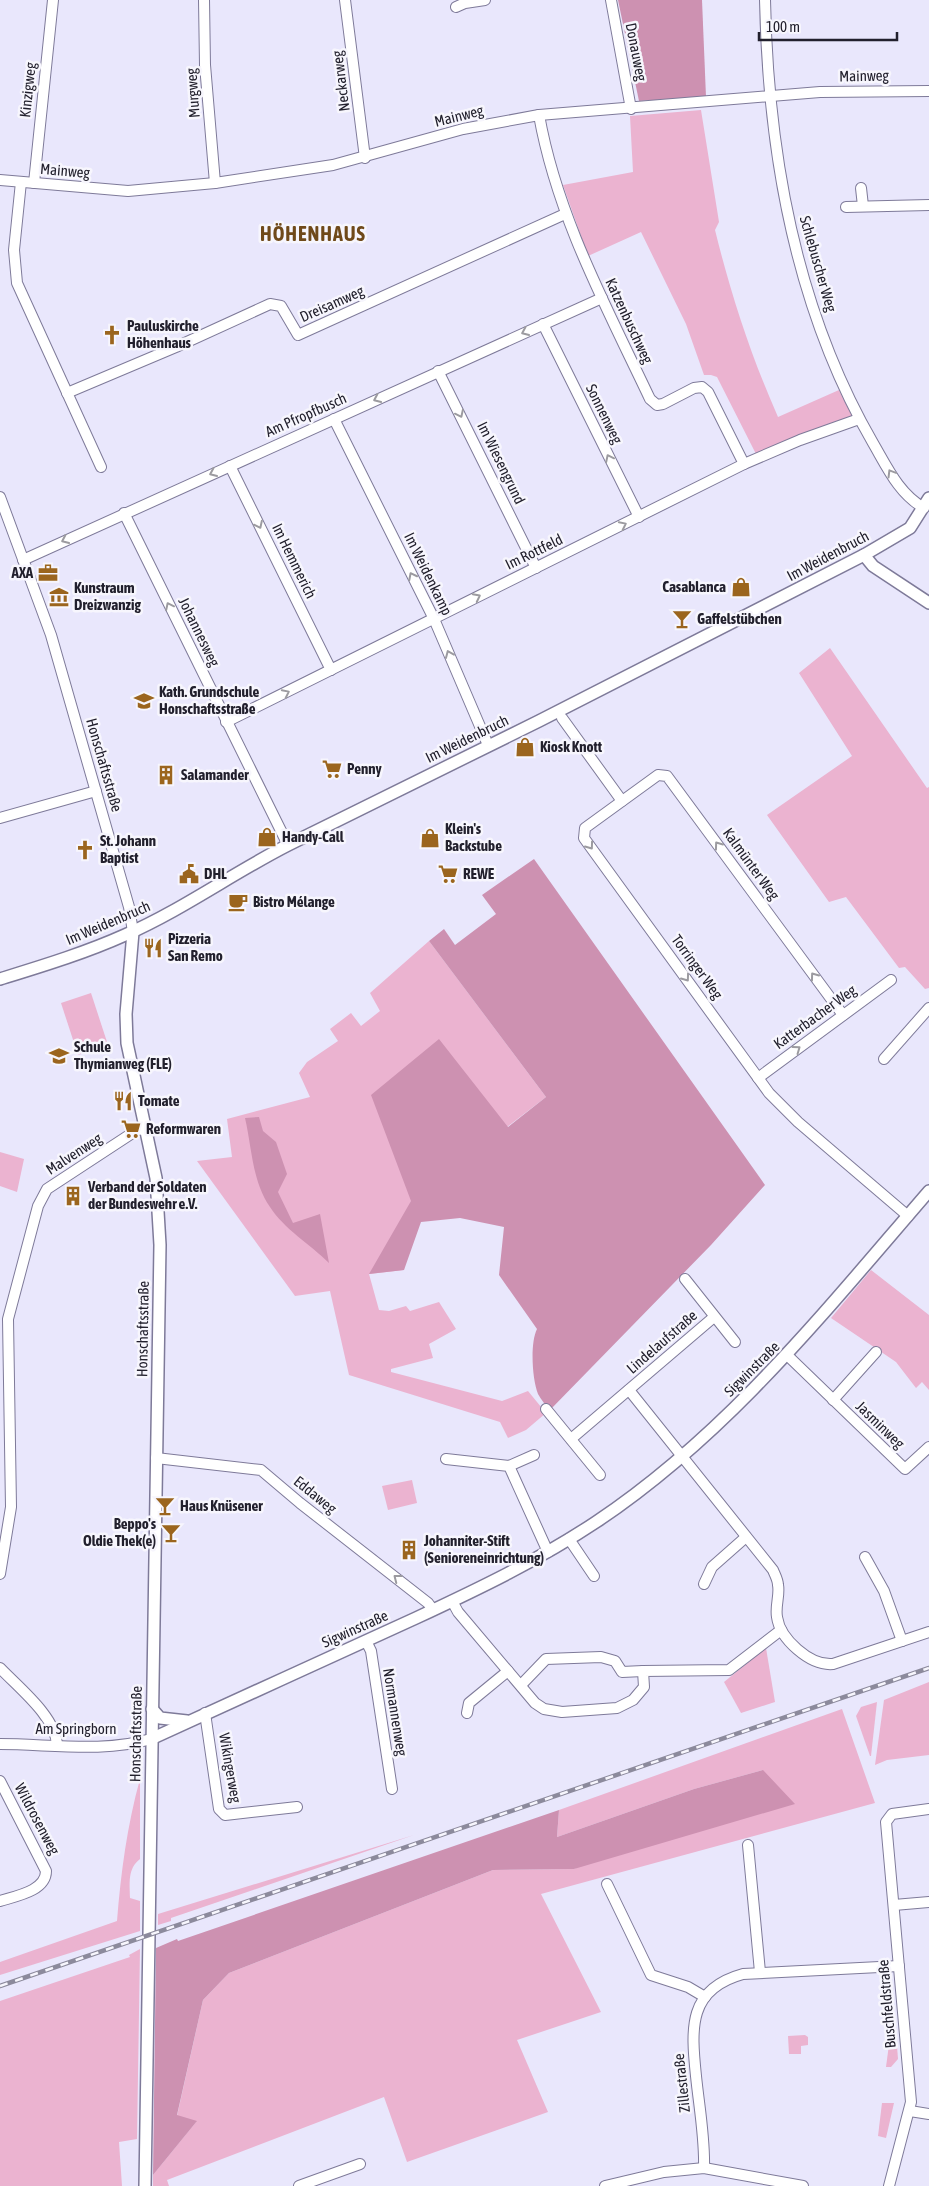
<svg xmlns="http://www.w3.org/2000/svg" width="929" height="2186" font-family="'Asap Condensed',sans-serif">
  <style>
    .green { fill: #ebb3d0 }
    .forest { fill: #cd91b1 }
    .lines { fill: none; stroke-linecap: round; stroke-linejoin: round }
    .minor-casing { stroke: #7e7a99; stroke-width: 12 }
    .tertiary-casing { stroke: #7e7a99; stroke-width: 14 }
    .minor { stroke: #fff; stroke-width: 10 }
    .tertiary { stroke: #fff; stroke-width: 11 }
    .rail-casing { stroke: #8c8a9c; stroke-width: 4.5 }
    .rail { stroke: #f7f6fd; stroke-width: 2.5; stroke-dasharray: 8; stroke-linecap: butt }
    .oneway { stroke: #9c9ba0 }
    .labels { text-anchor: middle; stroke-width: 5; stroke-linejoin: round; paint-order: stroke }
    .street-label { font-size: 15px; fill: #22202d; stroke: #f7f6fd }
    .poi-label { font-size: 15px; font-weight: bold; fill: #22202d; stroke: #f7f6fd; text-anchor: start }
    .district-label { font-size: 20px; font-weight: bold; letter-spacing: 1px; fill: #6f491a; stroke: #f7f6fd }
  </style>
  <rect width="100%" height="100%" fill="#e9e7fc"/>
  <g class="green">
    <path d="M701,110L719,222L715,230C731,295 751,356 778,417L839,390L853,418L756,454L717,377L711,375H704L686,324L641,232L588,256L563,185L633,172L630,116Z"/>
    <path d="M830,648L927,788L929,787V988L925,989L905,967L899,968L846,897L829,902L767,815L852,756L799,673Z"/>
    <path d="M429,941L546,1097L411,1201L404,1270L369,1274L379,1310L389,1311L406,1306L410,1311L439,1302L456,1329L429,1344L433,1358L391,1369V1372L502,1401L528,1391L546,1413L526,1430L508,1438L500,1422L349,1375L330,1291L295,1296L197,1161L232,1157L227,1119L310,1097L299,1073L307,1062L338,1041L330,1029L351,1013L361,1026L380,1011L370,993Z"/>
    <path d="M91,993L108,1045L78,1055L61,1003Z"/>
    <path d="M0,1152L24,1159L17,1192L0,1186Z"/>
    <path d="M871,1270L929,1315V1390L922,1382L916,1388L896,1362L831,1318Z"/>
    <path d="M412,1480L417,1503L388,1510L382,1486Z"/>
    <path d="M766,1648L775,1702L741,1713L724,1682Z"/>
    <path d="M929,1682V1755L887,1760L875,1765L884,1700Z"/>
    <path d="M877,1702L871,1756H870L856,1716L861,1707Z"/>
    <path d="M842,1709L875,1803L541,1894L601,2012L517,2040L548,2112L407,2162L384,2097L167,2180L169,2186H153V2175L196,2122L177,2116L203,2000L229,1973L493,1870L574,1869L763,1770L694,1789L557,1837L559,1810Z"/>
    <path d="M140,1779V1859C127,1869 130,1884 130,1898L140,1901V1931L0,1975V1962L117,1921C121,1872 127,1826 140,1779Z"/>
    <path d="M414,1835L171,1918V1921L158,1925V1914Z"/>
    <path d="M140,1949L137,2139L119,2142L122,2186H0V2001L130,1957L129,1955Z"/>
    <path d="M895,2020L898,2059L891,2067H886L892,2022Z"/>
    <path d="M805,2035L808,2037V2045L801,2046V2054H789L788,2036Z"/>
    <path d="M882,2103H894L886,2138L878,2136Z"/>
  </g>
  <g class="forest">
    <path d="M618,0H702L706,97L639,101Z"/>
    <path d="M534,859L765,1185L711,1245L550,1410C546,1405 541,1400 538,1394C532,1379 530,1343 537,1329L499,1275L504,1227L460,1218L421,1222L404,1270L369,1274L411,1201L371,1095L439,1039L508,1127L546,1097L429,941L444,929L455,945L496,914L482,895Z"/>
    <path d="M259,1117L263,1131L276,1142L287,1174L278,1192L293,1223L320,1214L329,1263C310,1244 284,1229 270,1207C252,1181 252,1148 245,1118Z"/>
    <path d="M763,1770L795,1804L574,1869L493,1870L229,1973L203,2000L177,2115L197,2121L153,2175L156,1948L177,1939L178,1941L559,1810L557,1837L694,1789Z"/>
  </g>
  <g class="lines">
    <defs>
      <g id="minor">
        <path d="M204,0L205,65L215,183"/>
        <path d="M345,0L365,158"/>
        <path d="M611,0L631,109"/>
        <path d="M765,0C768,153 796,310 873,443C887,467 899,494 924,508"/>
        <path d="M456,7L465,3L485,0"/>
        <path d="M539,115C557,216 606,306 650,399L657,405L663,404L694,388L702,387L708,392L744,464"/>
        <path d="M0,180L128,191L215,183L333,165L463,129L539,115L820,92L929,91"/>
        <path d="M21,182L14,250L17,283L101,467"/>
        <path d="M34,183L53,0"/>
        <path d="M861,188L863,206"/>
        <path d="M846,207L929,205"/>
        <path d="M543,324L639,517"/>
        <path d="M438,371L536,568"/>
        <path d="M67,393L176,347L270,304L281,306L298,335L565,214"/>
        <path d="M334,419L434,619L488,745"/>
        <path d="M230,466L331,670"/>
        <path d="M0,497L51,635L129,907L133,932"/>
        <path d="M124,513L288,845"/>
        <path d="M23,560L602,298"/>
        <path d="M562,718L622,801"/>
        <path d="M226,722L744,464L800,440L859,419"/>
        <path d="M0,818L96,791"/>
        <path d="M843,1015L667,776L658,775L585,828L584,838L769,1093L798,1122L908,1216"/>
        <path d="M884,1059L929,1008"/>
        <path d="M758,1078L891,980"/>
        <path d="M685,1279L735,1342"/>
        <path d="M787,1355L905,1469L929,1447"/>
        <path d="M629,1390L773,1570C775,1575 778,1580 778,1585C780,1595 775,1606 777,1617C780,1639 810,1666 833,1664L929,1632"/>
        <path d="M833,1400L876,1352"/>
        <path d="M546,1409L600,1475"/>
        <path d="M571,1439L714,1317"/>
        <path d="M156,1458L261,1470L300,1503L428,1603L433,1610"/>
        <path d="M446,1459L509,1466L548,1552"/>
        <path d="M509,1466L534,1455"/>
        <path d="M569,1539L594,1576"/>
        <path d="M865,1557L884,1591L902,1641"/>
        <path d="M0,1574L11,1507L8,1319L38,1206L47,1189L137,1130L146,1129"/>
        <path d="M704,1584L712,1567L746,1537"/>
        <path d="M452,1601L458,1612L535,1703L544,1709L562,1712L617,1708L633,1700L644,1687L643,1671L729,1670L781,1630"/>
        <path d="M366,1641L371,1651L392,1789"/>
        <path d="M0,1668C19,1688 56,1717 57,1745"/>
        <path d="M521,1685L546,1659L601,1657L615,1661L622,1672L643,1671"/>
        <path d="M205,1713L219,1809L225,1815L297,1807"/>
        <path d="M467,1713L469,1703L508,1671"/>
        <path d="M0,1744C49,1744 104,1753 151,1739"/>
        <path d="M0,1781L46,1871C46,1891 16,1896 0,1901"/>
        <path d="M748,1845L760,1972"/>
        <path d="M607,1884L651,1975L688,1987L705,1997"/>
        <path d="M894,1905L929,1902"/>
        <path d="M910,2111L929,2114"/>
        <path d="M704,2168C705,2138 699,2106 696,2076C691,2028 688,1989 743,1974L899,1966"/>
        <path d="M299,2186L360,2164"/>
        <path d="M605,2186L664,2172L704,2168L803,2186"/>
        <path d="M889,2186L911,2102L886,1822L892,1814L929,1809"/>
      </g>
      <g id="tertiary">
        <path d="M864,555L873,566L929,603"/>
        <path d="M133,932L126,1014L127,1043L156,1178L160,1245L145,2186"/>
        <path d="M0,979C42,966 85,953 125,935C182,910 233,873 288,845L539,721L864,555L910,528L929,498"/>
        <path d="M152,1709L160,1718L187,1721"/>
        <path d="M151,1739C239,1698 328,1659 416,1618C478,1589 539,1560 596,1522C728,1434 826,1310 929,1191"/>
      </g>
    </defs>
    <use href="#minor" class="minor-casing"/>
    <use href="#tertiary" class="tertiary-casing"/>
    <use href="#minor" class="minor"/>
    <use href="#tertiary" class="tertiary"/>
    <defs>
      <path id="rail" d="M0,1986L929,1668"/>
    </defs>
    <use href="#rail" class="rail-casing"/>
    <use href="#rail" class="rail"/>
  </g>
  <defs><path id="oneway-chevron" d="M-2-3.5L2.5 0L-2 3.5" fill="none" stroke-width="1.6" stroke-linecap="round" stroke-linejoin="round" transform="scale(1.25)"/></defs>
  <g class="oneway">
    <use href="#oneway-chevron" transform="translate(525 332) rotate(156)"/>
    <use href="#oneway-chevron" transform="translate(377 399) rotate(155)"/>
    <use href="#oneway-chevron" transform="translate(460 414) rotate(64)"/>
    <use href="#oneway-chevron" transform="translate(609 458) rotate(-116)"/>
    <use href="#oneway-chevron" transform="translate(213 473) rotate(156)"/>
    <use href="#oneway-chevron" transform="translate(891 473) rotate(-121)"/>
    <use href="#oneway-chevron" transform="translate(259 525) rotate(64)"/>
    <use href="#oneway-chevron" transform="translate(623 525) rotate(-26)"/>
    <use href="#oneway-chevron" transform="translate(65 540) rotate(155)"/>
    <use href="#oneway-chevron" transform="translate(412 576) rotate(-117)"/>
    <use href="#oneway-chevron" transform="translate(477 597) rotate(-27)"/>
    <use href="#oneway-chevron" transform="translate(169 606) rotate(-116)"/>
    <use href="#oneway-chevron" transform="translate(449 654) rotate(-113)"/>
    <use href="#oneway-chevron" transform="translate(286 693) rotate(-26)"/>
    <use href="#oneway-chevron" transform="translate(718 845) rotate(-126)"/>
    <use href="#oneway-chevron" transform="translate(590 846) rotate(54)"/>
    <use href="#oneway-chevron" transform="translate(814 976) rotate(-126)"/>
    <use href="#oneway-chevron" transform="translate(686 978) rotate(54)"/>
    <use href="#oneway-chevron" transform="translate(797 1049) rotate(-36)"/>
    <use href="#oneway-chevron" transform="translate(397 1578) rotate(-142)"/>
  </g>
  <defs>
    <symbol id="church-bare" viewBox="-9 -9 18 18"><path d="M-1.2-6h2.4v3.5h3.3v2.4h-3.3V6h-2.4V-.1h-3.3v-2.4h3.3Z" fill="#9b651e" stroke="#f7f6fd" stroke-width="2.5" paint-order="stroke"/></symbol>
    <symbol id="office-bare" viewBox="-9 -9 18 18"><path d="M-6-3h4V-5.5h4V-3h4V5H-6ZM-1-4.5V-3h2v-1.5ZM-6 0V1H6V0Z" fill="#9b651e" stroke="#f7f6fd" stroke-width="2.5" paint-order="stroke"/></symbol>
    <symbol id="shop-bare" viewBox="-9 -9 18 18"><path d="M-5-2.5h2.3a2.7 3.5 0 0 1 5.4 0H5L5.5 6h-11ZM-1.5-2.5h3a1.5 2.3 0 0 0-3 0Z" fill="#9b651e" stroke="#f7f6fd" stroke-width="2.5" paint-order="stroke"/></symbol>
    <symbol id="museum-bare" viewBox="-9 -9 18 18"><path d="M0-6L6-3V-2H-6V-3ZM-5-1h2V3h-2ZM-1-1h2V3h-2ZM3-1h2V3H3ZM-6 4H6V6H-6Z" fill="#9b651e" stroke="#f7f6fd" stroke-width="2.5" paint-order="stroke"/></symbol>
    <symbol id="bar-bare" viewBox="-9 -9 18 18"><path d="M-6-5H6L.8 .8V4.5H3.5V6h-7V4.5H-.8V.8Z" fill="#9b651e" stroke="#f7f6fd" stroke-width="2.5" paint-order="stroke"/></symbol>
    <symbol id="school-bare" viewBox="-9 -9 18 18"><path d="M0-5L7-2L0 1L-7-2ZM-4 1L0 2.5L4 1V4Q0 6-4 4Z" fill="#9b651e" stroke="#f7f6fd" stroke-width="2.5" paint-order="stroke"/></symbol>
    <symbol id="supermarket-bare" viewBox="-9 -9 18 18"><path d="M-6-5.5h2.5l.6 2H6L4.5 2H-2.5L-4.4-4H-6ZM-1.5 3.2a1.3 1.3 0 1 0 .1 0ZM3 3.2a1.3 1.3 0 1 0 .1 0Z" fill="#9b651e" stroke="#f7f6fd" stroke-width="2.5" paint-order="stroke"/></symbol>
    <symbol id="building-bare" viewBox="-9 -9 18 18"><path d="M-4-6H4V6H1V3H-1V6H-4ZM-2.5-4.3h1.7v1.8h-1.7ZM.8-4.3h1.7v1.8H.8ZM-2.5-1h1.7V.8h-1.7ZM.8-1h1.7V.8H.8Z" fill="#9b651e" stroke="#f7f6fd" stroke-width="2.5" paint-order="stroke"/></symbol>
    <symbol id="civic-bare" viewBox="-9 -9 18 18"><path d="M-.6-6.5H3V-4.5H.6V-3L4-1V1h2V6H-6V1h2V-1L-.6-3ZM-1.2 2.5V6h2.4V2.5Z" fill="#9b651e" stroke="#f7f6fd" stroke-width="2.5" paint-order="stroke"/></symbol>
    <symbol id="cafe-bare" viewBox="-9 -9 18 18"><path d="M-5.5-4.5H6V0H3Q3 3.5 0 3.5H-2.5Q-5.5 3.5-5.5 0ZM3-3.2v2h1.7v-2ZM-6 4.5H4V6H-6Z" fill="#9b651e" stroke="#f7f6fd" stroke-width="2.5" paint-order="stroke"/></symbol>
    <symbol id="restaurant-bare" viewBox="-9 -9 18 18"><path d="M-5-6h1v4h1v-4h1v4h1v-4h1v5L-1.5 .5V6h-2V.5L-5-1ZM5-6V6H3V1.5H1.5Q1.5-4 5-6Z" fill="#9b651e" stroke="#f7f6fd" stroke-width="2.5" paint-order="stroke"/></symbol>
  </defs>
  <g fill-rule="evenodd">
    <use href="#church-bare" x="98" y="321" width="28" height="28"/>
    <use href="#office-bare" x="34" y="559" width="28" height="28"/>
    <use href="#shop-bare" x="727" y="573" width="28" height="28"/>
    <use href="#museum-bare" x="45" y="583" width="28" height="28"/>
    <use href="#bar-bare" x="668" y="605" width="28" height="28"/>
    <use href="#school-bare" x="130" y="687" width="28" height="28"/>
    <use href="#shop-bare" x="511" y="733" width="28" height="28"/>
    <use href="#supermarket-bare" x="318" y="755" width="28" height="28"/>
    <use href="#building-bare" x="152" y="761" width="28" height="28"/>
    <use href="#shop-bare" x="253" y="823" width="28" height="28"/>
    <use href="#shop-bare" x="416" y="824" width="28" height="28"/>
    <use href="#church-bare" x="71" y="836" width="28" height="28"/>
    <use href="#civic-bare" x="175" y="860" width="28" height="28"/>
    <use href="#supermarket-bare" x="434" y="860" width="28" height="28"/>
    <use href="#cafe-bare" x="224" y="888" width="28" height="28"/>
    <use href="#restaurant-bare" x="139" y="934" width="28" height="28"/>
    <use href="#school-bare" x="45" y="1042" width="28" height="28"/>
    <use href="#restaurant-bare" x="109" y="1087" width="28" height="28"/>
    <use href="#supermarket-bare" x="117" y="1115" width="28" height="28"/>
    <use href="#building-bare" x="59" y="1182" width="28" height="28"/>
    <use href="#bar-bare" x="151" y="1492" width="28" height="28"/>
    <use href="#bar-bare" x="157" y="1519" width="28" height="28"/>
    <use href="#building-bare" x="395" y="1536" width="28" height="28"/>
  </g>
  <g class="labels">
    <g class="street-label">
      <text transform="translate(636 52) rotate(79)" y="5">Donauweg</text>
      <text transform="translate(864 76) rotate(-1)" y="5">Mainweg</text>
      <text transform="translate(341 81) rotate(-97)" y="5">Neckarweg</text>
      <text transform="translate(28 90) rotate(-84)" y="5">Kinzigweg</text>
      <text transform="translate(193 93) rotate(-94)" y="5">Murgweg</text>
      <text transform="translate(459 116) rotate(-14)" y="5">Mainweg</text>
      <text transform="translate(65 171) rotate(5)" y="5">Mainweg</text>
      <text transform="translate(818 264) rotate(74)" y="5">Schlebuscher Weg</text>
      <text transform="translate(332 304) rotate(-24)" y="5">Dreisamweg</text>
      <text transform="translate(629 321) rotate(65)" y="5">Katzenbuschweg</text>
      <text transform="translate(604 414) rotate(64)" y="5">Sonnenweg</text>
      <text transform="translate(306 415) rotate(-24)" y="5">Am Pfropfbusch</text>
      <text transform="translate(501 463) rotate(64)" y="5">Im Wiesengrund</text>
      <text transform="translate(534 552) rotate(-26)" y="5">Im Rottfeld</text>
      <text transform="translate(828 556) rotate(-28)" y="5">Im Weidenbruch</text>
      <text transform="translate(294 561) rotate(64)" y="5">Im Hemmerich</text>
      <text transform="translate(428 574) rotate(64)" y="5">Im Weidenkamp</text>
      <text transform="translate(199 632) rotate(64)" y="5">Johannesweg</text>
      <text transform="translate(467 739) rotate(-26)" y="5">Im Weidenbruch</text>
      <text transform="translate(104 765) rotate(74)" y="5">Honschaftsstraße</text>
      <text transform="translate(751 864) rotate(54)" y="5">Kalmünter Weg</text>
      <text transform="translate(108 923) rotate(-23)" y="5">Im Weidenbruch</text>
      <text transform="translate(697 967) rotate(54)" y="5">Torringer Weg</text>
      <text transform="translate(815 1017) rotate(-36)" y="5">Katterbacher Weg</text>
      <text transform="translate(74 1154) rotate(-33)" y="5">Malvenweg</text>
      <text transform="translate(143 1329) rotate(-89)" y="5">Honschaftsstraße</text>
      <text transform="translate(662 1342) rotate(-41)" y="5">Lindelaufstraße</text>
      <text transform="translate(752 1369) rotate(-45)" y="5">Sigwinstraße</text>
      <text transform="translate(880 1425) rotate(44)" y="5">Jasminweg</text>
      <text transform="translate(315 1495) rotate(39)" y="5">Eddaweg</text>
      <text transform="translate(355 1629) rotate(-24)" y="5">Sigwinstraße</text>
      <text transform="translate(395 1712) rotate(81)" y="5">Normannenweg</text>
      <text x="76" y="1734">Am Springborn</text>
      <text transform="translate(136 1734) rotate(-89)" y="5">Honschaftsstraße</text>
      <text transform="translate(230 1768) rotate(80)" y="5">Wikingerweg</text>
      <text transform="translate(37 1819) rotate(62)" y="5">Wildrosenweg</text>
      <text transform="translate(887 2004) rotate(-95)" y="5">Buschfeldstraße</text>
      <text transform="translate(682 2083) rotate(-96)" y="5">Zillestraße</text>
    </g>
    <g class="poi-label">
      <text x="127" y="331">Pauluskirche<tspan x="127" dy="17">Höhenhaus</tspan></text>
      <text x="33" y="578" text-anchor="end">AXA</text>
      <text x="726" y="592" text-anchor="end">Casablanca</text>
      <text x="74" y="593">Kunstraum<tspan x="74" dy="17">Dreizwanzig</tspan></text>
      <text x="697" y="624">Gaffelstübchen</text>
      <text x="159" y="697">Kath. Grundschule<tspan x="159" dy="17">Honschaftsstraße</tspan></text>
      <text x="540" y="752">Kiosk Knott</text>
      <text x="347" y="774">Penny</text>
      <text x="181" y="780">Salamander</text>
      <text x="445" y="834">Klein's<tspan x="445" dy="17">Backstube</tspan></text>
      <text x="282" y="842">Handy-Call</text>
      <text x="100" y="846">St. Johann<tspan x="100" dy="17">Baptist</tspan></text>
      <text x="204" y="879">DHL</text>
      <text x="463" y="879">REWE</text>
      <text x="253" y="907">Bistro Mélange</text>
      <text x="168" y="944">Pizzeria<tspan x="168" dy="17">San Remo</tspan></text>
      <text x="74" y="1052">Schule<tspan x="74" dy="17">Thymianweg (FLE)</tspan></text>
      <text x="138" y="1106">Tomate</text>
      <text x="146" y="1134">Reformwaren</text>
      <text x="88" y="1192">Verband der Soldaten<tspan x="88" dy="17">der Bundeswehr e.V.</tspan></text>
      <text x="180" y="1511">Haus Knüsener</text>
      <text x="156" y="1529" text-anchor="end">Beppo's<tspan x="156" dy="17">Oldie Thek(e)</tspan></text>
      <text x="424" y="1546">Johanniter-Stift<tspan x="424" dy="17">(Senioreneinrichtung)</tspan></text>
    </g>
    <g class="district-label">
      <text x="313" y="241">HÖHENHAUS</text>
    </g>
  </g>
  <path d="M759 32v8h138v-8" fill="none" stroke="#22202d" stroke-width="2.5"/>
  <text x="766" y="32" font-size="15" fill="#22202d" stroke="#f7f6fd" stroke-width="4" paint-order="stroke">100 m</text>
</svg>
